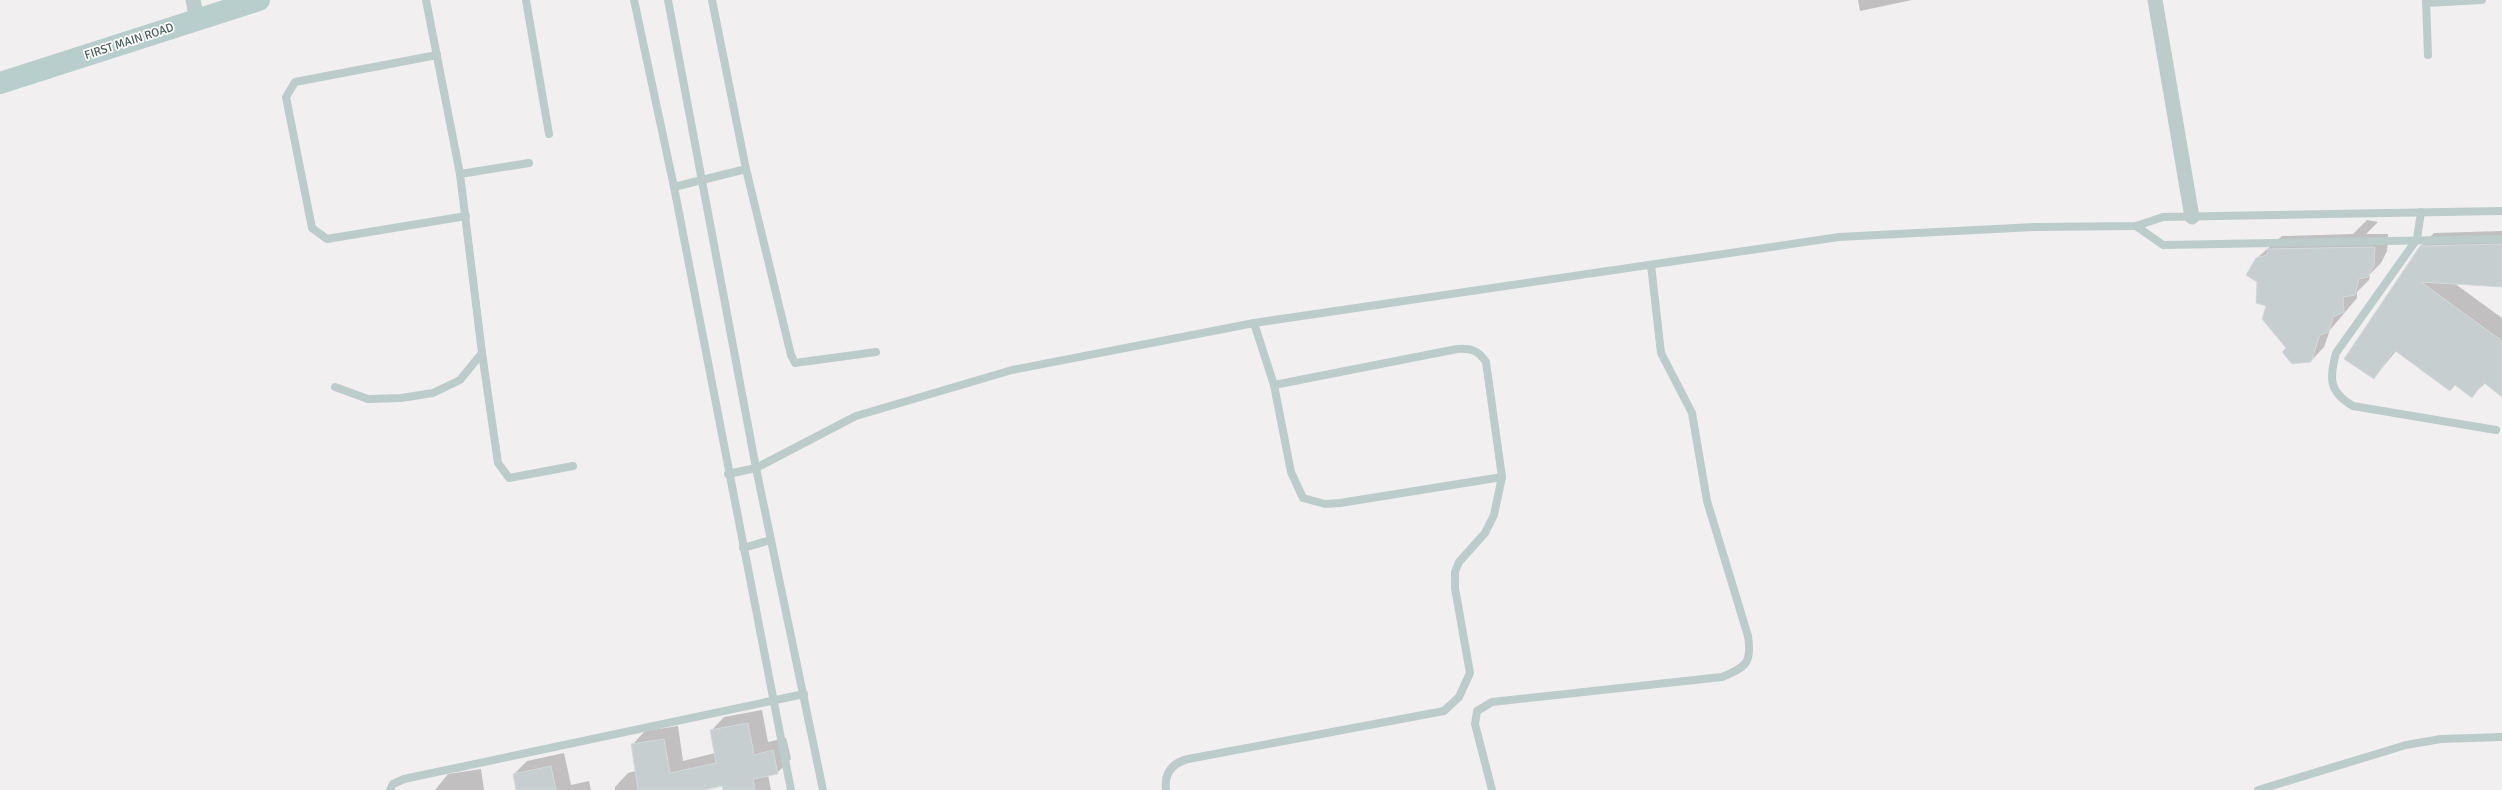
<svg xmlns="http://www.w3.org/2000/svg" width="2502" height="790" font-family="Signika,sans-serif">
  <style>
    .shadow { fill: #0003 }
    .building { fill: #c6cecf; stroke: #d3dadb }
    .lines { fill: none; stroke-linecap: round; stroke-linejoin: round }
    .lane { stroke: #bbccca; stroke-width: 8 }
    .street { stroke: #bbccca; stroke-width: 15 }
    .secondary { stroke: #b8cecc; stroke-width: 22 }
    .labels { text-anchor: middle; stroke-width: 3.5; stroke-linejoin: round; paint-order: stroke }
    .street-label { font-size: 12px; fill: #475d5a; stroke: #fff }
  </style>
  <rect width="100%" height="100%" fill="#f2eff1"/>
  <g class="shadow">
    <path d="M1858,0H1912L1860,11Z"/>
    <path d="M2367,220L2378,222L2366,234H2388L2387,251L2381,263L2370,274L2369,280L2357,292V298L2330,330L2324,347L2311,361L2287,348L2257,258L2282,236L2353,234Z"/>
    <path d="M2502,231V286L2454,283L2502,318V395L2485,383L2472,396L2455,385L2396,351L2374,378L2420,247L2434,233Z"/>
    <path d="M762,710L768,742L786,738L791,759L777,773L768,775L771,790H724L723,785L700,790H615V787L628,773L636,771L632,745L645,731L678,726L683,761L715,753L711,731L724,717Z"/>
    <path d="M564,753L571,785L589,781L591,790H517L514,774L527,761Z"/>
    <path d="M481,769L484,790H435L448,774Z"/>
  </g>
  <g class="building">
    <path d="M2502,244V287L2421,282L2502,341V397L2483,382L2472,398L2455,385L2450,391L2394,350L2374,379L2344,359L2420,246Z"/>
    <path d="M2375,247L2374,265L2368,277L2359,279L2355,295L2343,297L2344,312L2333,317L2329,332L2320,335L2311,362L2292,364L2282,352L2286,348L2262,319L2266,306L2256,303L2257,282L2246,275L2256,258L2267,255L2268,249Z"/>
    <path d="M748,723L754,755L773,750L778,774L753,779L755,790H723L722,786L705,790H638L631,744L664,739L670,773L716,763L710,730Z"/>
    <path d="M551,766L556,790H516L513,774Z"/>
  </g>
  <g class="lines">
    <g class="lane">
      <path d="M526,0L549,134"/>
      <path d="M634,0L674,187L791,790"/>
      <path d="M668,0L756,468L823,790"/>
      <path d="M712,0L746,169"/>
      <path d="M2426,0L2428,55"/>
      <path d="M2426,3L2482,0"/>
      <path d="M437,55L295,82L286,97L312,228L327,239L466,216"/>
      <path d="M460,174L529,163"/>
      <path d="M674,187L746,169L791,355L795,363L876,352"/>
      <path d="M2421,212L2417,239L2336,353C2329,379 2329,392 2353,406L2496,430"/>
      <path d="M2136,226L2163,245L2502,239"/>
      <path d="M1254,323L1274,385L1291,472L1303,498L1325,504L1340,503L1502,477"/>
      <path d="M482,353L498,463L509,478L573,466"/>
      <path d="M335,387L368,399L401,398L433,393L460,380L482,353L460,174L426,0"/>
      <path d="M728,474L756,468L856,416L1012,370L1254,323L1839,237L2035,227L2136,226L2163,217L2502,211"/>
      <path d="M743,548L771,540"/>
      <path d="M390,790L393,784L404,779L804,694"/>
      <path d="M1166,790C1164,773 1172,763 1188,759L1444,711L1459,697L1470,673L1455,588V572L1459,562L1485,533L1494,515L1502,477L1486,362C1478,350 1471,348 1457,349L1274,385"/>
      <path d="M1492,790L1475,724L1477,711L1492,702L1722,677C1747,667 1752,662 1748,636L1707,501L1692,413L1661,353L1651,265"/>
      <path d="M2258,790L2406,745L2441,739L2502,737"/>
    </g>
    <g class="street">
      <path d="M193,0L197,20"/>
      <path d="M2155,0L2192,217"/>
    </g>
    <path class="secondary" d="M0,83L259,0"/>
  </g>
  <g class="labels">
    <g class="street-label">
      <text transform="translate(129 41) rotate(-18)" y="4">FIRST MAIN ROAD</text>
    </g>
  </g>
</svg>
